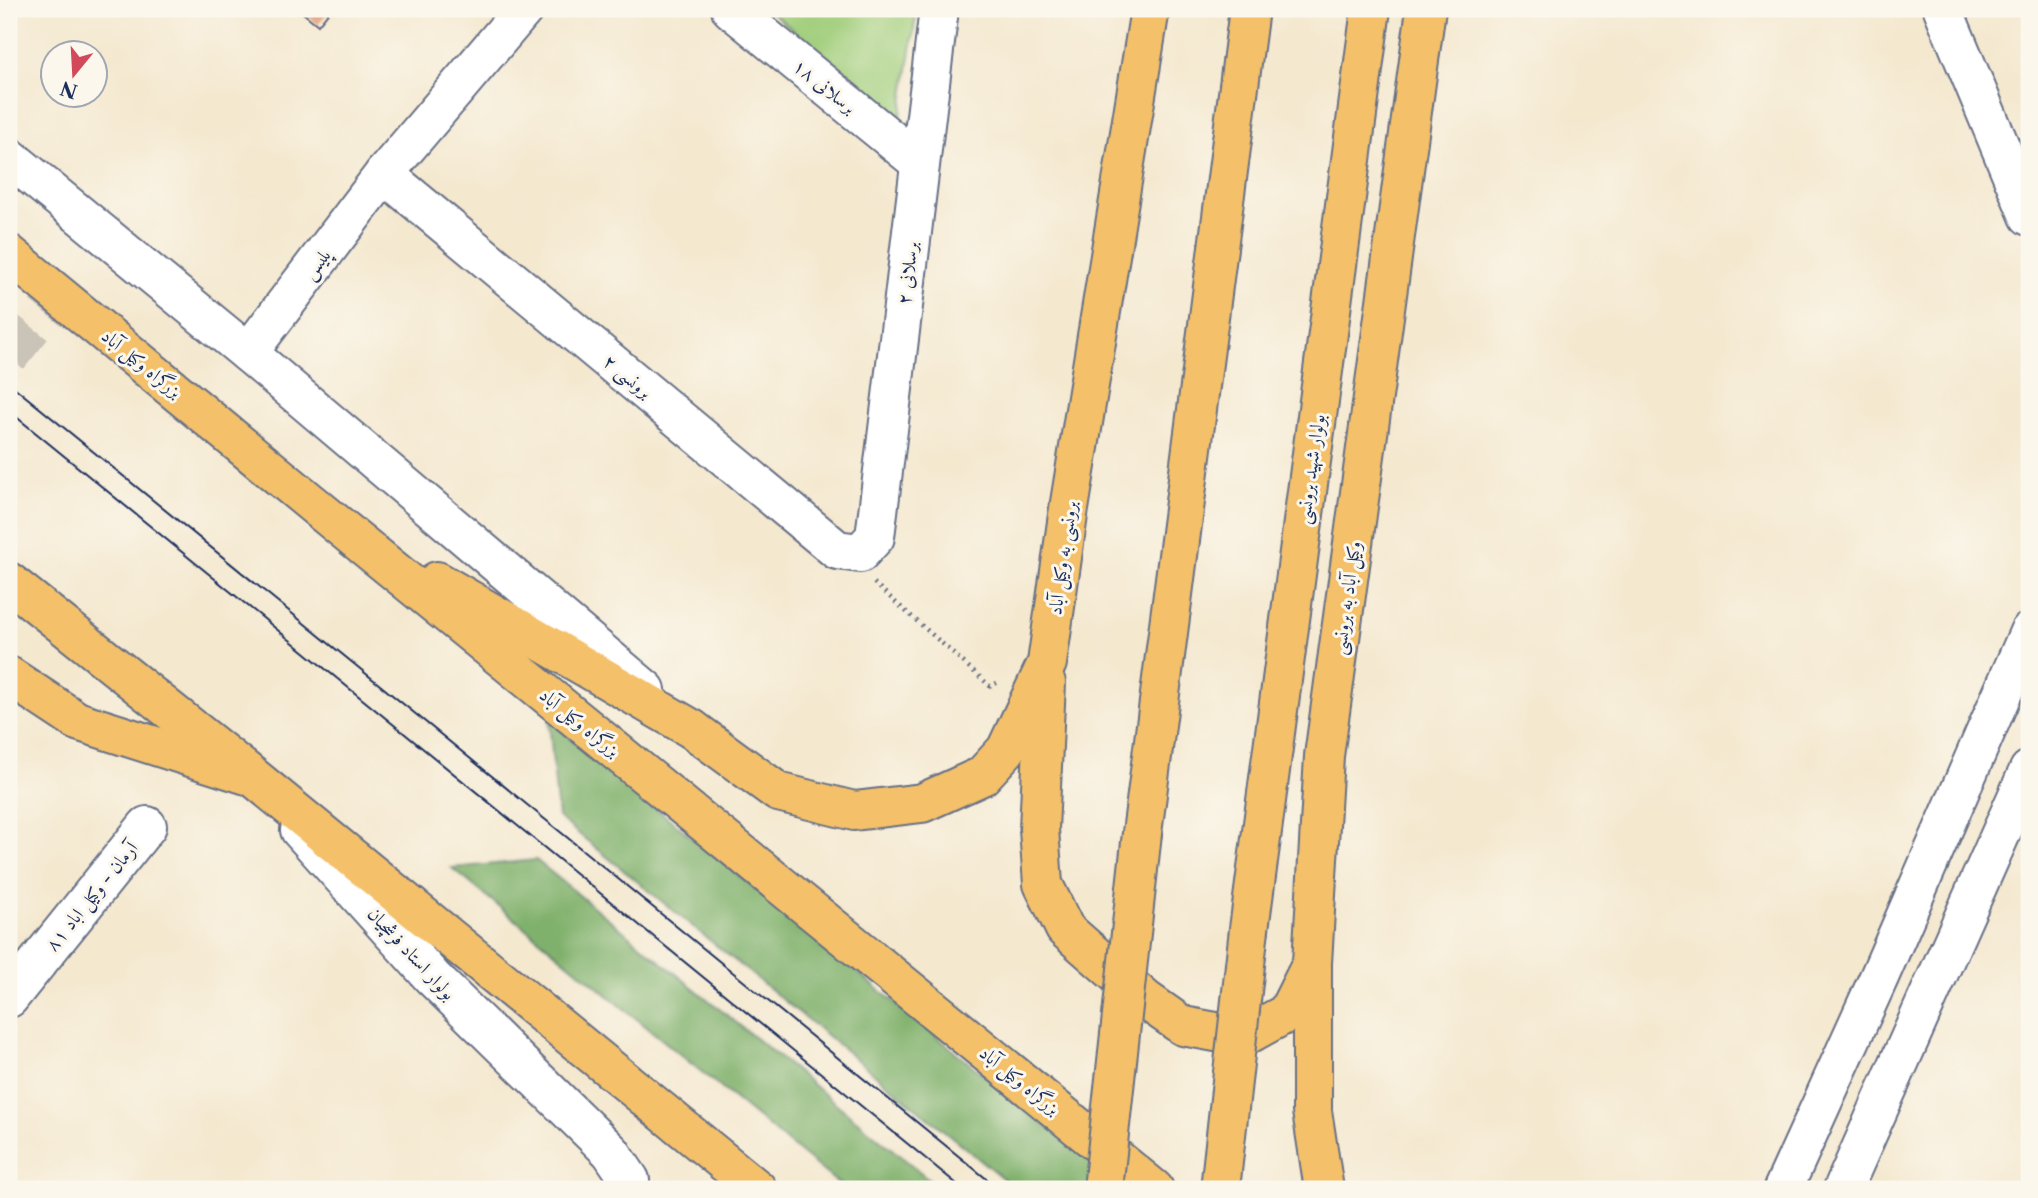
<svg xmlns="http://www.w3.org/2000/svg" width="2038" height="1198" font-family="'Libre Caslon Text',Amiri,serif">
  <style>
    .green { fill: #a1ce7c; stroke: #5e7e6d; stroke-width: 2 }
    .forest { fill: #80b16c; stroke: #4e7065; stroke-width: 2 }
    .building { fill: #df9772 }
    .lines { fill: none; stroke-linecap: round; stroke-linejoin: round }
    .minor-tunnel { stroke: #c9c3b8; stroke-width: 38; stroke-dasharray: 38 19; stroke-linecap: butt }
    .minor-casing { stroke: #677086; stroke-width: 42 }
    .major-casing { stroke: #677086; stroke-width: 42 }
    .highway-casing { stroke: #677086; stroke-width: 42 }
    .path { stroke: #677086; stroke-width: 4.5; stroke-dasharray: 2 5; stroke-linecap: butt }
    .minor { stroke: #fff; stroke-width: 38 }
    .major { stroke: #f4c16a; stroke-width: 38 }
    .highway { stroke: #f4c16a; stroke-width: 38 }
    .tram { stroke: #1b2f5e; stroke-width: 2 }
    .highway-bridge-casing { stroke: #677086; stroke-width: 42; stroke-linecap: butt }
    .highway-bridge { stroke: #f4c16a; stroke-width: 38 }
    .labels { text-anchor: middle; stroke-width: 6; stroke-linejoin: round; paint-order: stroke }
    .street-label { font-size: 19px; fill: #1b2f5e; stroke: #fbf7ec }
  </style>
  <rect width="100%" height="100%" fill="#fbf7ec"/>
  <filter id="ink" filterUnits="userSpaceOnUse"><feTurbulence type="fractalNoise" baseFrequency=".0143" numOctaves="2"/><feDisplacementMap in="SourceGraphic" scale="14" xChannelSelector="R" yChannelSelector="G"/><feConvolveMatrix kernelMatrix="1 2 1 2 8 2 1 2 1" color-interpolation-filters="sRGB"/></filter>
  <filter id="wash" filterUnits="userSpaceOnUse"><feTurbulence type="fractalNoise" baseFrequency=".00686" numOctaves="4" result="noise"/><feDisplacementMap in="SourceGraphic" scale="28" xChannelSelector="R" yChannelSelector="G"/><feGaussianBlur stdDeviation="1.57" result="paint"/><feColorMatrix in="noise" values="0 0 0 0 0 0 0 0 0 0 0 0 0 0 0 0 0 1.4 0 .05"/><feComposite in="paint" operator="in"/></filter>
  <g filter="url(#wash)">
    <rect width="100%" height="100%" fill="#f4e8cf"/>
    <path class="green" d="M767,9H917L901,116Z"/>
    <g class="forest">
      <path d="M549,721L1124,1189H1016L558,817Z"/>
      <path d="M536,860L941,1189H845L452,868Z"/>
    </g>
    <g id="blocks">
      <path class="building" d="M298,9H331L318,25Z"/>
    </g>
  </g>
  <g filter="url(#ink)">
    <use href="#blocks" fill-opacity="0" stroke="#677086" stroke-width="2"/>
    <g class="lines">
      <path class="minor-tunnel" d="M9,357L80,269"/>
      <defs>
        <g id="minor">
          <path d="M731,9L920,163"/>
          <path d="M1943,9L2029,216"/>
          <path d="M9,157L248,353L646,690"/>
          <path d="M384,174L837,550L860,553L875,537L939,9"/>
          <path d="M248,353L384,174L524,9"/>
          <path d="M300,830L432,977L611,1152L630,1180L629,1189"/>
          <path d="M9,998L147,826"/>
          <path d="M1783,1189L1880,975L2029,632"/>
          <path d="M1843,1189L2029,770"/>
        </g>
        <g id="major">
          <path d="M9,676L77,721L250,776"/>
          <path d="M1046,683L1039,829L1043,884L1065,929L1146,1000L1183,1026L1243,1037L1287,1013L1310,967"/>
          <path d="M692,729L778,792L854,811L922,803L982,776L1006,750L1047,663L1068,515L1150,9"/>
          <path d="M1142,833L1249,9"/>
          <path d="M1249,929L1371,9"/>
          <path d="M1324,1189L1312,1111V963L1324,756L1426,9"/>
        </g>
        <g id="highway">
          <path d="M9,254L332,520L1154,1189"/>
          <path d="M437,581L692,729"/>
          <path d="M9,582L252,776L757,1189"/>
        </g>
      </defs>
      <use href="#minor" class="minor-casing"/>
      <use href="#major" class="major-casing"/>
      <use href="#highway" class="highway-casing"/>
      <path class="path" d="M874,583L990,686L997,683"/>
      <use href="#minor" class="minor"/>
      <use href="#major" class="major"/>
      <use href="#highway" class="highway"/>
      <g class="tram">
        <path d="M9,383L999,1189"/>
        <path d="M9,411L963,1189"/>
      </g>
      <defs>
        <g id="highway-bridge">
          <path d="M1103,1189L1142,833"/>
          <path d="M1220,1189L1249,929"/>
        </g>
      </defs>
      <use href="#highway-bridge" class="highway-bridge-casing"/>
      <use href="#highway-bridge" class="highway-bridge"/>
    </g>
  </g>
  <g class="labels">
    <g class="street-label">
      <text transform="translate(825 86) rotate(39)" y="7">برسلانی ۱۸</text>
      <text transform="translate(316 264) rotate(-53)" y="7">پلیس</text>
      <text transform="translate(907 273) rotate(-83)" y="7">برسلانی ۲</text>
      <text transform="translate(142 363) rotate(39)" y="7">بزرگراه وکیل آباد</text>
      <text transform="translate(628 376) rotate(40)" y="7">برونسی ۲</text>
      <text transform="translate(1310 469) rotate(-82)" y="7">بولوار شهید برونسی</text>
      <text transform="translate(1062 558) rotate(-82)" y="7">برونسی به وکیل آباد</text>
      <text transform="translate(1346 598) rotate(-82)" y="7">وکیل آباد به برونسی</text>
      <text transform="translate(580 722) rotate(39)" y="7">بزرگراه وکیل آباد</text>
      <text transform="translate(91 896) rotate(-51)" y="7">آرمان - وکیل اباد ۸۱</text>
      <text transform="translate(412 953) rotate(47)" y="7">بولوار استاد فرشچیان</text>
      <text transform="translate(1020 1080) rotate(39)" y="7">بزرگراه وکیل آباد</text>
    </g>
  </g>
  <rect width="2038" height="1198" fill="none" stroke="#fbf7ec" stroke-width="35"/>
  <g transform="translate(74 74) rotate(198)"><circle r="33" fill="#fbf7ec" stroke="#a1a7b3" stroke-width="2"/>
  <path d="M0-5L12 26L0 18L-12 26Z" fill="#d1495b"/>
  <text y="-10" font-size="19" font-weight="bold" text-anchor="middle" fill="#1b2f5e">N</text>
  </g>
</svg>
